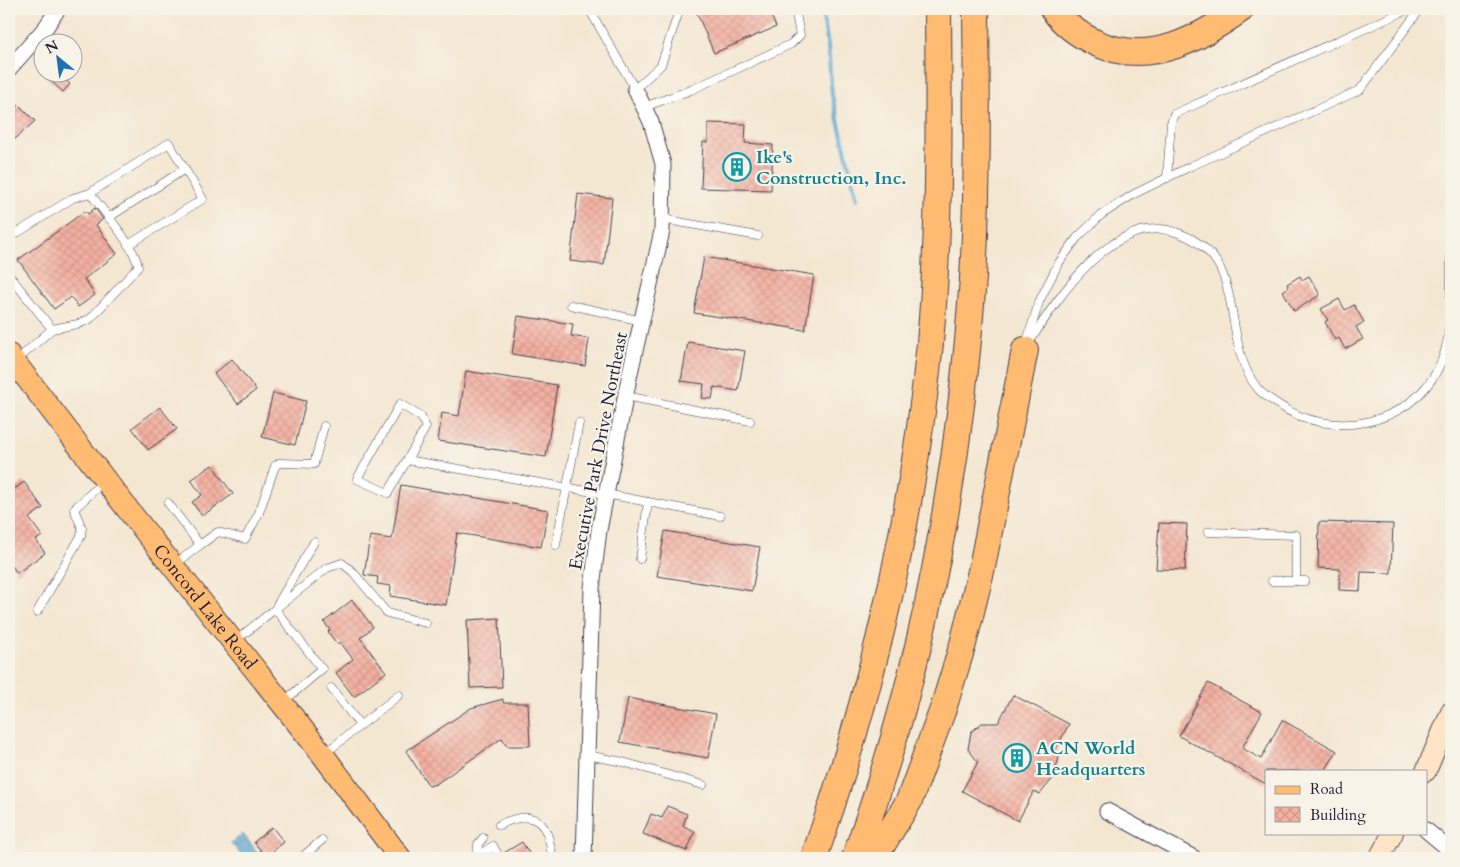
<svg xmlns="http://www.w3.org/2000/svg" width="1460" height="867" font-family="Cardo,serif">
  <style>
    .water { fill: url(#water-waves); stroke: #3c6485 }
    .lines { fill: none; stroke-linecap: round; stroke-linejoin: round }
    .stream { stroke: #55a6cf; stroke-width: 4 }
    .building { fill: url(#building-cross-hatch) }
    .service-casing { stroke: #424052; stroke-width: 9 }
    .minor-casing { stroke: #424052; stroke-width: 17 }
    .secondary-casing { stroke: #424052; stroke-width: 22 }
    .primary-casing { stroke: #424052; stroke-width: 24 }
    .motorway-casing { stroke: #424052; stroke-width: 28 }
    .service { stroke: #fff; stroke-width: 8 }
    .minor { stroke: #fff; stroke-width: 15 }
    .secondary { stroke: #ffe4c6; stroke-width: 20 }
    .primary { stroke: #ffbb71; stroke-width: 22 }
    .motorway { stroke: #ffbb71; stroke-width: 26 }
    .labels { text-anchor: middle; stroke-width: 4.5; stroke-linejoin: round; paint-order: stroke }
    .culture-label { font-size: 18px; font-weight: bold; fill: #0d838f; stroke: #f7f3e8; text-anchor: start }
    .street-label { font-size: 18px; fill: #22223b; stroke: #f7f3e8 }
  </style>
  <defs>
    <pattern id="water-waves" width="16" height="10" patternUnits="userSpaceOnUse" patternTransform="scale(1.25)"><rect width="16" height="10" fill="#55a6cf"/><path d="M0 5q4-4 8 0t8 0" fill="none" stroke="#4687a9"/></pattern>
    <pattern id="building-cross-hatch" width="8" height="8" patternUnits="userSpaceOnUse" patternTransform="scale(1.25)"><rect width="8" height="8" fill="#f3b0a1"/><path d="M0 0l8 8M0 8l8-8" fill="none" stroke="#d0978c"/></pattern>
  </defs>
  <rect width="100%" height="100%" fill="#f7f3e8"/>
  <filter id="ink" filterUnits="userSpaceOnUse"><feTurbulence type="fractalNoise" baseFrequency=".02" numOctaves="2"/><feDisplacementMap in="SourceGraphic" scale="10" xChannelSelector="R" yChannelSelector="G"/><feConvolveMatrix kernelMatrix="1 2 1 2 8 2 1 2 1" color-interpolation-filters="sRGB"/></filter>
  <filter id="wash" filterUnits="userSpaceOnUse"><feTurbulence type="fractalNoise" baseFrequency=".0096" numOctaves="4" result="noise"/><feDisplacementMap in="SourceGraphic" scale="20" xChannelSelector="R" yChannelSelector="G"/><feGaussianBlur stdDeviation="1.12" result="paint"/><feColorMatrix in="noise" values="0 0 0 0 0 0 0 0 0 0 0 0 0 0 0 0 0 1.4 0 .05"/><feComposite in="paint" operator="in"/></filter>
  <g filter="url(#wash)">
    <rect width="100%" height="100%" fill="#f4e7d2"/>
    <path class="water" d="M243,834L260,855L257,858H244L231,843Z"/>
    <g class="lines">
      <path class="stream" d="M822,9L828,47L832,95L857,199"/>
    </g>
    <g id="blocks">
      <g class="building">
        <path d="M703,9H768L776,27L714,53L696,11Z"/>
        <path d="M41,72H72L65,80L70,84L63,92Z"/>
        <path d="M19,105L35,121L14,140L9,135V115Z"/>
        <path d="M708,123L746,124L745,143L773,145L771,190L701,188L703,142H708Z"/>
        <path d="M578,194L612,198L604,265L570,261Z"/>
        <path d="M95,208L103,219L96,225L117,254L84,279L95,295L78,307L71,297L54,309L18,260L85,211L88,214Z"/>
        <path d="M704,257L814,275L805,330L694,313Z"/>
        <path d="M1300,276L1302,280L1309,276L1320,295L1294,311L1283,291L1289,287L1287,284Z"/>
        <path d="M1339,299L1345,310L1354,305L1364,322L1356,327L1363,339L1345,349L1339,338L1335,340L1325,322L1328,320L1321,309Z"/>
        <path d="M518,316L573,324L571,336L589,339L585,366L512,354Z"/>
        <path d="M688,342L745,351L738,391L714,387L712,399L702,398L704,384L681,381Z"/>
        <path d="M232,359L256,390L238,404L214,374Z"/>
        <path d="M466,371L557,385L546,457L438,441L442,413L459,416Z"/>
        <path d="M273,393L306,401L295,445L262,437Z"/>
        <path d="M160,407L177,429L148,450L132,428Z"/>
        <path d="M212,465L233,494L202,516L192,502L202,495L191,480Z"/>
        <path d="M24,482L43,508L29,518L42,536L36,540L45,553L17,573L9,562V532L17,526L9,515V493Z"/>
        <path d="M401,485L548,510L541,547L457,533L446,605L390,596L391,586L377,584L378,577L364,575L370,536L392,539Z"/>
        <path d="M1319,522L1393,524L1391,573L1361,572L1360,591L1339,590L1340,569L1318,568Z"/>
        <path d="M1159,523L1187,524L1185,570L1156,569Z"/>
        <path d="M665,531L760,547L752,591L657,576Z"/>
        <path d="M352,600L373,627L360,638L386,672L354,697L336,673L353,659L340,642L337,644L328,632L330,630L324,622Z"/>
        <path d="M499,618L502,687L470,688L467,620Z"/>
        <path d="M1208,683L1262,712L1242,748L1261,759L1282,720L1337,751L1325,771H1266V784L1179,736Z"/>
        <path d="M1013,695L1069,724L1053,754L1059,757L1054,777L1040,794L1034,791L1018,821L962,791L978,762L968,749L971,732L982,723H998Z"/>
        <path d="M628,698L716,714L708,758L620,742Z"/>
        <path d="M503,699V703H528L530,746H507L502,738L436,784L429,786L406,751L471,708Z"/>
        <path d="M667,806L687,814L683,826L695,831L687,851L643,834L651,814L662,818Z"/>
        <path d="M272,827L284,842L266,857L254,842Z"/>
        <path d="M522,842L532,858H506L504,853Z"/>
      </g>
    </g>
  </g>
  <g filter="url(#ink)">
    <use href="#blocks" fill-opacity="0" stroke="#424052" stroke-width="1"/>
    <g class="lines">
      <defs>
        <g id="service">
          <path d="M589,9L635,89L661,65L677,17L681,9"/>
          <path d="M644,107L691,90L791,44L800,35L795,9"/>
          <path d="M1167,178L1171,123L1174,114L1409,9"/>
          <path d="M108,218L185,169"/>
          <path d="M662,219L758,236"/>
          <path d="M9,238L73,198L90,193L169,143L203,199L128,245"/>
          <path d="M9,275L52,329"/>
          <path d="M571,305L642,321"/>
          <path d="M1027,341L1039,302L1058,264L1077,238L1101,215L1134,194L1191,166L1360,90L1420,9"/>
          <path d="M1027,346C1057,299 1115,207 1181,234C1197,240 1212,252 1220,268C1238,306 1230,355 1258,389C1264,396 1272,400 1279,405C1331,440 1408,427 1438,369C1455,336 1450,293 1451,258"/>
          <path d="M16,361L52,329L78,324L90,319L138,267C136,247 102,210 90,193"/>
          <path d="M626,396L750,421"/>
          <path d="M407,460L426,427L421,417L400,404L357,479L388,493L407,460L622,497L720,516"/>
          <path d="M168,503L200,545L174,565"/>
          <path d="M1208,532L1296,535V581H1305"/>
          <path d="M200,545L218,532L245,539L259,513L275,466L279,463L314,464L324,426"/>
          <path d="M556,545L579,423"/>
          <path d="M640,559L648,502"/>
          <path d="M1272,581H1296"/>
          <path d="M277,605L314,542"/>
          <path d="M275,609L327,568L342,563L353,572L387,613L426,623"/>
          <path d="M37,612L81,536L82,528L74,509L104,481"/>
          <path d="M234,642L275,609L322,669L283,702"/>
          <path d="M331,688L360,725"/>
          <path d="M324,754L399,695"/>
          <path d="M587,755L623,762L703,785"/>
          <path d="M499,825C535,807 549,822 552,858"/>
          <path d="M477,856L478,844L483,838"/>
          <path d="M301,858L322,840"/>
          <path d="M474,858L493,846L500,858"/>
        </g>
        <g id="minor">
          <path d="M9,69L46,27L58,9"/>
          <path d="M1107,811L1194,858"/>
          <path d="M1426,830L1451,851"/>
          <path d="M584,858L592,588L599,530L630,373L662,231L663,164L651,122L635,89"/>
        </g>
        <g id="secondary">
          <path d="M1426,771L1451,712"/>
          <path d="M1379,858L1393,833"/>
        </g>
        <g id="primary">
          <path id="s1" d="M9,355L129,511L323,755L400,858"/>
        </g>
        <g id="motorway">
          <path d="M1053,9C1064,25 1081,36 1098,44C1151,66 1199,39 1241,9"/>
          <path d="M814,858C872,692 913,518 930,343C940,232 939,120 938,9"/>
          <path d="M855,858C922,672 960,475 973,278C978,188 977,98 976,9"/>
          <path d="M874,858L909,801L943,709L963,644L982,567L1025,350"/>
        </g>
      </defs>
      <use href="#service" class="service-casing"/>
      <use href="#minor" class="minor-casing"/>
      <use href="#secondary" class="secondary-casing"/>
      <use href="#primary" class="primary-casing"/>
      <use href="#motorway" class="motorway-casing"/>
      <use href="#service" class="service"/>
      <use href="#minor" class="minor"/>
      <use href="#secondary" class="secondary"/>
      <use href="#primary" class="primary"/>
      <use href="#motorway" class="motorway"/>
    </g>
  </g>
  <defs>
    <symbol id="building-ring" viewBox="-11 -11 22 22"><circle r="9.5" fill="#f7f3e8" stroke="#0f9aa8" stroke-width="1.5"/><path d="M-4-6H4V6H1V3H-1V6H-4ZM-2.5-4.3h1.7v1.8h-1.7ZM.8-4.3h1.7v1.8H.8ZM-2.5-1h1.7V.8h-1.7ZM.8-1h1.7V.8H.8Z" fill="#0f9aa8"/></symbol>
  </defs>
  <g fill-rule="evenodd">
    <use href="#building-ring" x="721" y="151" width="32" height="32"/>
    <use href="#building-ring" x="1001" y="742" width="32" height="32"/>
  </g>
  <g class="labels">
    <g class="culture-label">
      <text x="756" y="163">Ike's<tspan x="756" dy="21">Construction, Inc.</tspan></text>
      <text x="1036" y="754">ACN World<tspan x="1036" dy="21">Headquarters</tspan></text>
    </g>
    <g class="street-label">
      <text transform="translate(598 451) rotate(-79)" y="6">Executive Park Drive Northeast</text>
      <text dy="6" stroke="none"><textPath href="#s1" startOffset="319">Concord Lake Road</textPath></text>
    </g>
  </g>
  <rect width="1460" height="867" fill="none" stroke="#f7f3e8" stroke-width="30"/>
  <rect x="1265" y="770" width="162" height="65" fill="#f7f3e8" stroke="#a29fa3"/>
  <rect x="1275" y="786" width="25" height="8" fill="#ffbb71" stroke="#a29fa3"/>
  <text x="1310" y="794" font-size="15" fill="#22223b">Road</text>
  <rect x="1275" y="807" width="25" height="15" fill="url(#building-cross-hatch)" stroke="#a29fa3"/>
  <text x="1310" y="820" font-size="15" fill="#22223b">Building</text>
  <g transform="translate(58 58) rotate(331)"><circle r="24" fill="#f7f3e8" stroke="#a29fa3"/>
  <path d="M0-4L9 19L0 12L-9 19Z" fill="#1f6fb2"/>
  <text y="-8" font-size="14" font-weight="bold" text-anchor="middle" fill="#22223b">N</text>
  </g>
</svg>
